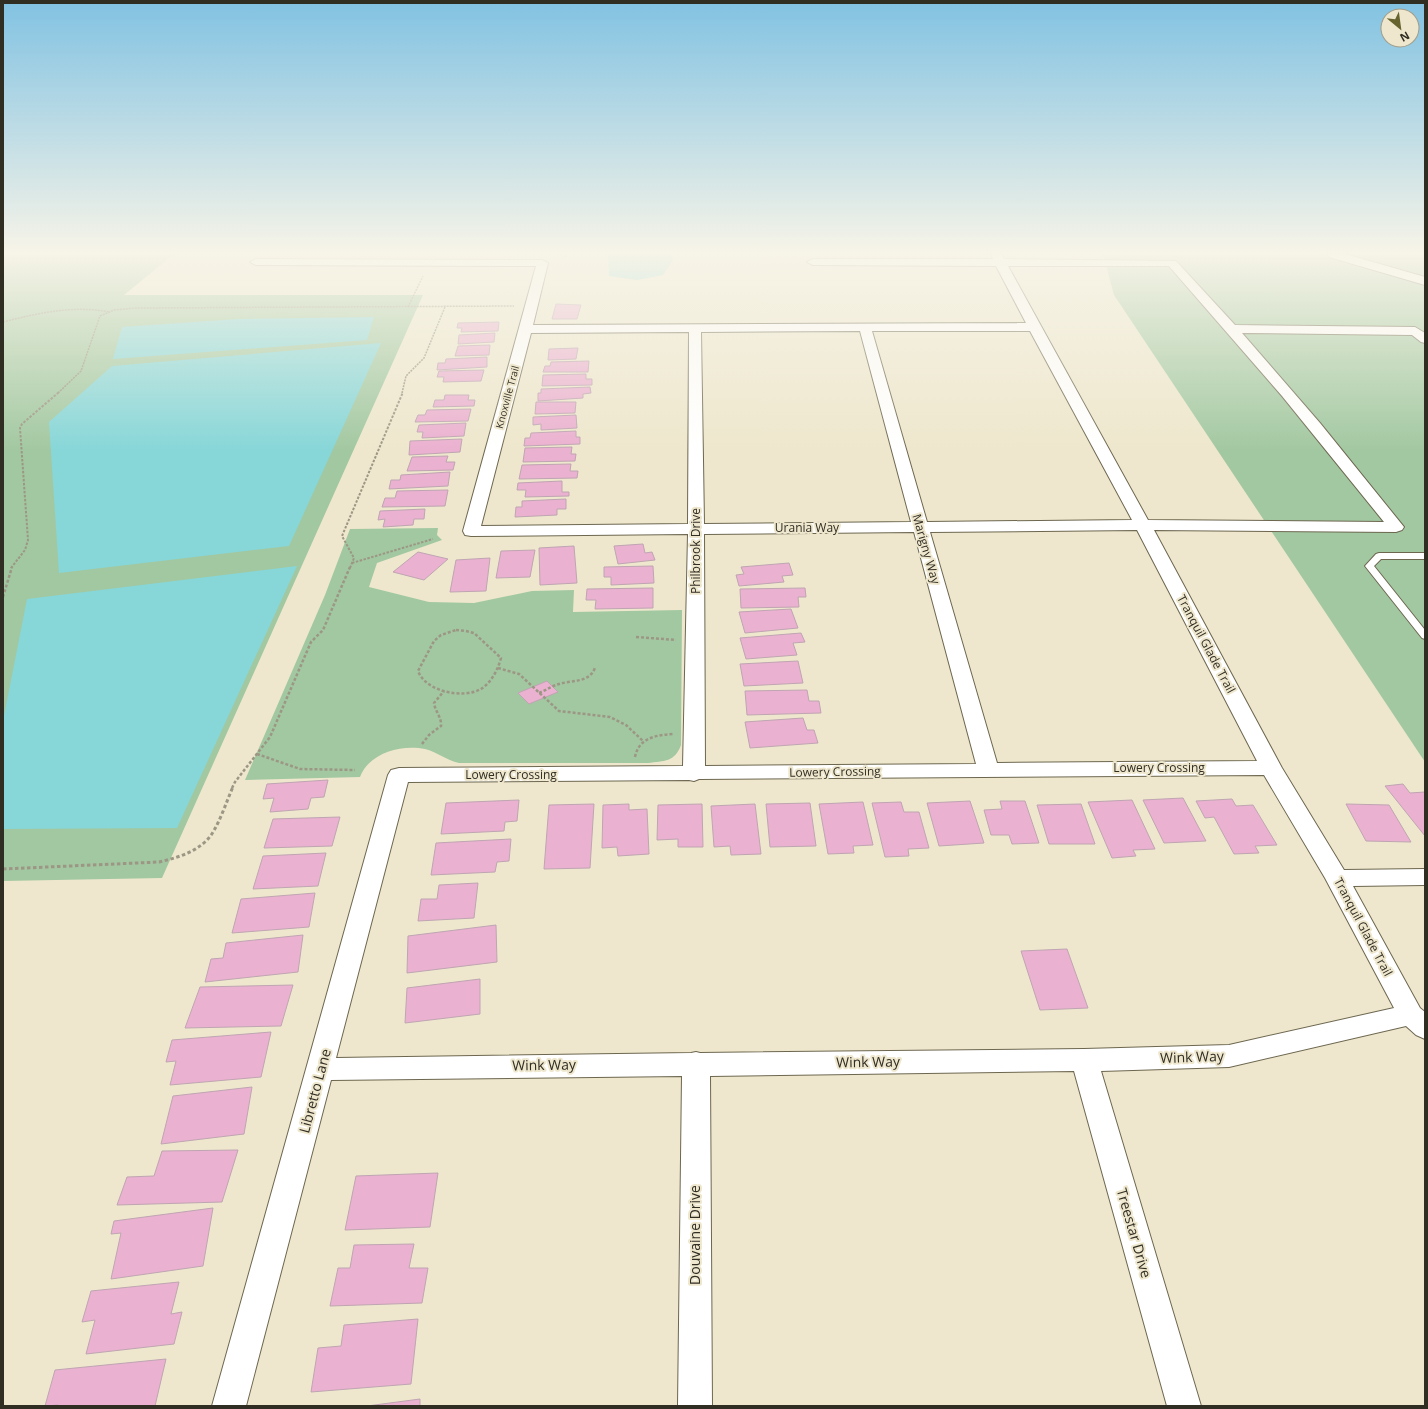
<svg xmlns="http://www.w3.org/2000/svg" width="1428" height="1409" font-family="'Open Sans',sans-serif">
  <style>
    .green { fill: #a2c8a1 }
    .water { fill: #87d6d8 }
    .building { fill: #ebb1d0; stroke: #bfa5b2 }
    .lines { fill: none; stroke-linecap: round; stroke-linejoin: round }
    .service-casing { stroke: #6d6750; stroke-width: 2 }
    .minor-casing { stroke: #6d6750; stroke-width: 2 }
    .secondary-casing { stroke: #6d6750; stroke-width: 2 }
    .path-far3 { stroke: #9c9784; stroke-width: 1.5; stroke-dasharray: 2 1; stroke-linecap: butt }
    .path-far2 { stroke: #9c9784; stroke-width: 2; stroke-dasharray: 2.5 1.5; stroke-linecap: butt }
    .path-far1 { stroke: #9c9784; stroke-width: 2.5; stroke-dasharray: 3 2; stroke-linecap: butt }
    .path { stroke: #9c9784; stroke-width: 3; stroke-dasharray: 3.5 2.5; stroke-linecap: butt }
    .service { fill: #fff; fill-rule: evenodd }
    .minor { fill: #fff; fill-rule: evenodd }
    .secondary { fill: #fff; fill-rule: evenodd }
    .labels { text-anchor: middle; stroke-width: 4; stroke-linejoin: round; paint-order: stroke }
    .far-street-label { font-size: 10px; fill: #302d23; stroke: #eee7cd }
    .street-label { font-size: 12px; fill: #302d23; stroke: #eee7cd }
    .near-street-label { font-size: 14px; fill: #302d23; stroke: #eee7cd }
  </style>
  <rect width="100%" height="100%" fill="#eee7cd"/>
  <g class="green">
    <path d="M3,254H174L124,295H423L162,878L3,881Z"/>
    <path d="M1103,254H1425V762L1114,295Z"/>
    <path d="M438,528L437,535L442,540L377,563L369,587L429,602L474,603L532,591L574,590L573,612L682,610L681,745C675,762 664,761 648,763H459C446,760 437,752 425,749C401,744 369,753 360,777L245,780L325,595L350,529Z"/>
  </g>
  <g class="water">
    <path d="M608,254H671L673,260L663,275L637,280L609,276Z"/>
    <path d="M374,317L367,340L113,359L122,327L239,319Z"/>
    <path d="M381,343L289,546L59,573L49,422L112,366Z"/>
    <path d="M297,566L177,828L3,829V721L27,599Z"/>
  </g>
  <g class="building">
    <path d="M556,304L581,305L577,319H552Z"/>
    <path d="M499,322L498,331L461,332L462,328H457L458,323Z"/>
    <path d="M495,333L494,342L458,344L459,335Z"/>
    <path d="M490,345L489,355L455,356L458,346Z"/>
    <path d="M578,348L576,359L548,360L549,349Z"/>
    <path d="M487,357V367L437,370L438,363H445L446,359Z"/>
    <path d="M589,361L588,372H543L545,366H550L551,362Z"/>
    <path d="M484,370L481,381L443,382L444,377H437L439,371Z"/>
    <path d="M586,374V379H592V385L542,386L543,375Z"/>
    <path d="M590,387L591,393L583,394V398L538,401V393H541V389Z"/>
    <path d="M445,395H469L468,400H475L474,406L433,407L435,400H444Z"/>
    <path d="M536,402H576L575,413L535,414Z"/>
    <path d="M471,409L468,421L415,422L418,415H425L427,410Z"/>
    <path d="M576,415L577,428L541,430V424L533,425V417Z"/>
    <path d="M466,423L464,436L422,438L423,432H417L419,425Z"/>
    <path d="M576,431V437H580V444L524,446L525,438H530L531,433Z"/>
    <path d="M462,439L460,452L409,455L410,441Z"/>
    <path d="M572,447L571,454H576L575,461L523,462L525,448Z"/>
    <path d="M448,456L446,462H455L453,470L407,471L412,457Z"/>
    <path d="M571,464L570,471H578L577,478L519,479L522,465Z"/>
    <path d="M450,472L448,486L389,489L391,480H400L401,475Z"/>
    <path d="M562,481V492H569V496L525,497L526,490H517L518,483Z"/>
    <path d="M448,490L445,506L382,507L385,498H395L397,491Z"/>
    <path d="M566,499V509H557V515L515,517L516,507H522V501Z"/>
    <path d="M425,509L424,519H414L413,525L383,527L385,519L378,520L380,511Z"/>
    <path d="M643,544L645,553L652,552L655,560L618,564L614,546Z"/>
    <path d="M574,546L577,583L540,585L539,548Z"/>
    <path d="M535,550L530,577L496,578L501,551Z"/>
    <path d="M418,552L448,559L424,580L393,572Z"/>
    <path d="M490,558L486,591L450,592L456,560Z"/>
    <path d="M789,563L793,575L782,576L784,582L739,586L736,575L744,574L741,567Z"/>
    <path d="M653,566L654,583L611,585V577H604V567Z"/>
    <path d="M653,588V608L595,609L596,600H586L587,589Z"/>
    <path d="M805,588L806,597H798L799,607L741,608L740,589Z"/>
    <path d="M791,609L798,628L745,633L739,612Z"/>
    <path d="M801,633L805,642L793,643L797,655L746,659L740,638Z"/>
    <path d="M798,661L803,683L744,686L740,664Z"/>
    <path d="M547,681L558,692L529,704L518,693Z"/>
    <path d="M807,690L809,701H819L821,713L747,715L745,691Z"/>
    <path d="M803,718L807,730H814L818,743L750,748L745,722Z"/>
    <path d="M328,780L324,797L311,798L308,809L270,812L274,798L263,799L267,784Z"/>
    <path d="M1403,784L1410,793L1425,792V836L1385,786Z"/>
    <path d="M1183,798L1206,841L1164,843L1143,800Z"/>
    <path d="M1232,799L1236,806L1253,805L1277,845L1255,846L1259,853L1234,854L1214,817L1205,818L1196,801Z"/>
    <path d="M519,800L517,821L505,822L504,831L441,834L446,803Z"/>
    <path d="M1132,800L1155,849L1133,850L1136,856L1112,858L1088,802Z"/>
    <path d="M970,801L984,843L939,846L927,803Z"/>
    <path d="M1000,801H1025L1039,843L1012,844L1009,835H991L984,810L1002,809Z"/>
    <path d="M863,802L873,845L853,846L854,853L828,854L819,804Z"/>
    <path d="M901,802L904,812H919L929,848L908,849L909,856L885,857L872,803Z"/>
    <path d="M810,803L816,846L770,847L766,804Z"/>
    <path d="M594,804L590,868L544,869L549,805Z"/>
    <path d="M629,804V810L647,809L649,854L618,856L617,847L602,848L603,805Z"/>
    <path d="M702,804L703,847H678V839L657,840L658,805Z"/>
    <path d="M755,804L761,854L731,855L730,846L714,847L711,806Z"/>
    <path d="M1081,804L1095,844H1049L1037,805Z"/>
    <path d="M1346,804L1389,805L1411,842L1366,841Z"/>
    <path d="M340,817L332,846L264,848L273,819Z"/>
    <path d="M511,839L509,861L497,862L495,872L431,875L436,843Z"/>
    <path d="M326,853L318,886L253,889L263,856Z"/>
    <path d="M478,883L474,918L418,921L421,899H437L439,885Z"/>
    <path d="M315,893L309,927L232,933L241,899Z"/>
    <path d="M496,925L497,962L407,973L408,936Z"/>
    <path d="M303,935L298,972L205,982L211,959L223,958L226,943Z"/>
    <path d="M1067,949L1088,1008L1040,1010L1021,951Z"/>
    <path d="M480,979V1014L405,1023L407,988Z"/>
    <path d="M293,985L281,1026L185,1028L200,987Z"/>
    <path d="M271,1032L261,1077L170,1085L176,1061L166,1062L172,1040Z"/>
    <path d="M252,1087L244,1134L161,1144L173,1096Z"/>
    <path d="M238,1150L222,1202L117,1205L127,1177L154,1176L162,1151Z"/>
    <path d="M438,1173L430,1227L345,1230L356,1176Z"/>
    <path d="M213,1208L203,1266L111,1279L121,1233L111,1234L114,1221Z"/>
    <path d="M414,1244L409,1268H428L422,1303L330,1306L338,1268H350L354,1245Z"/>
    <path d="M179,1282L171,1314L182,1312L174,1344L86,1354L95,1320L82,1322L91,1291Z"/>
    <path d="M418,1319L411,1384L311,1392L318,1348L341,1346L344,1325Z"/>
    <path d="M166,1359L155,1406H57L58,1405L45,1406L55,1370Z"/>
    <path d="M420,1399V1406H367Z"/>
  </g>
  <g class="lines">
    <defs>
      <path id="service" d="M1379,553H1425V559H1381L1374,566L1425,630V639L1422,638L1365,566L1376,554Z"/>
      <path id="minor" d="M991,254H1001L1004,259L1176,261L1235,325L1415,327L1425,333V343L1421,342L1412,335L1242,333L1320,423L1404,527L1402,530L1396,532L1154,530L1282,768L1344,870L1425,869V885L1353,886L1420,1008L1425,1012V1039L1416,1035L1406,1026L1229,1067L1101,1071L1201,1406H1167L1074,1071L710,1076L712,1406H678L682,1076L331,1080L246,1406H212L388,775L391,770L399,768L683,766L688,534L471,536L465,535L463,531L536,266L256,265L250,262L256,259L542,260L548,263L533,325L1026,323L996,266L813,265L807,262L813,259H993ZM1008,266H1169L1282,396L1384,522L1148,520ZM860,331L911,522L704,524L701,332ZM872,331H1030L1132,520L927,522ZM689,332L688,524L481,526L531,333ZM1137,530L1257,761L997,763L930,532ZM914,532L976,764L705,766L704,534ZM1264,775L1325,878L1394,1008L1229,1045L1084,1049L700,1053L696,1052L691,1053L336,1058L408,782L689,780L694,781L699,779Z"/>
      <path id="secondary" d="M1327,254H1345L1425,277V285L1329,257Z"/>
    </defs>
    <use href="#service" class="service-casing"/>
    <use href="#minor" class="minor-casing"/>
    <use href="#secondary" class="secondary-casing"/>
    <g class="path-far3">
      <path d="M562,258L566,256V254"/>
      <path d="M408,307L423,276"/>
      <path d="M3,322C39,313 73,305 110,312"/>
      <path d="M58,393L81,371L100,316L114,310L135,308L514,306"/>
      <path d="M402,393L406,376L424,358L445,307"/>
    </g>
    <g class="path-far2">
      <path d="M352,563L433,539"/>
      <path d="M11,568L25,550L28,540L20,428L22,424L59,392"/>
      <path d="M350,568L354,558L342,536L403,392"/>
    </g>
    <g class="path-far1">
      <path d="M3,597L12,567"/>
      <path d="M456,630L466,631L474,633L501,658C498,669 492,682 481,689C463,699 426,692 418,671L434,641L441,635Z"/>
      <path d="M636,637L676,640"/>
      <path d="M498,668L519,674L559,711L610,717L626,725L643,741"/>
      <path d="M539,693C546,690 552,686 559,684C572,680 589,683 595,668"/>
      <path d="M422,744L429,735L441,726C442,718 435,711 434,703L444,691"/>
      <path d="M257,754L300,769L355,770"/>
      <path d="M635,757C639,737 657,735 674,734"/>
      <path d="M232,788L235,782L270,737L311,642L323,630L350,567"/>
    </g>
    <path class="path" d="M3,869L159,862C176,858 194,853 207,840C218,829 226,802 233,787"/>
    <use href="#service" class="service"/>
    <use href="#minor" class="minor"/>
    <use href="#secondary" class="secondary"/>
  </g>
  <linearGradient id="sky" x2="0" y2="1"><stop stop-color="#81c2e2"/><stop offset="0.56" stop-color="#f7f4e8"/><stop offset="1" stop-color="#f7f4e8" stop-opacity="0"/></linearGradient>
  <rect width="1428" height="451" fill="url(#sky)"/>
  <g class="labels">
    <g class="far-street-label">
      <text transform="translate(507 397) rotate(-75)" y="4">Knoxville Trail</text>
    </g>
    <g class="street-label">
      <text x="807" y="532">Urania Way</text>
      <text transform="translate(926 549) rotate(74)" y="4">Marigny Way</text>
      <text transform="translate(696 551) rotate(-90)" y="4">Philbrook Drive</text>
      <text transform="translate(1206 644) rotate(62)" y="4">Tranquil Glade Trail</text>
      <text x="1159" y="772">Lowery Crossing</text>
      <text transform="translate(835 772) rotate(-1)" y="4">Lowery Crossing</text>
      <text x="511" y="779">Lowery Crossing</text>
      <text transform="translate(1363 927) rotate(62)" y="4">Tranquil Glade Trail</text>
    </g>
    <g class="near-street-label">
      <text transform="translate(1192 1057) rotate(-2)" y="5">Wink Way</text>
      <text transform="translate(868 1062) rotate(-1)" y="5">Wink Way</text>
      <text transform="translate(544 1065) rotate(-1)" y="5">Wink Way</text>
      <text transform="translate(315 1091) rotate(-75)" y="5">Libretto Lane</text>
      <text transform="translate(1134 1233) rotate(74)" y="5">Treestar Drive</text>
      <text transform="translate(695 1235) rotate(-90)" y="5">Douvaine Drive</text>
    </g>
  </g>
  <rect width="1428" height="1409" fill="none" stroke="#302d23" stroke-width="8"/>
  <g transform="translate(1400 28) rotate(151)"><circle r="19" fill="#eee7cd" stroke="#a29d89"/>
  <path d="M0-3L7 15L0 10L-7 15Z" fill="#686430"/>
  <text y="-6" font-size="11" font-weight="bold" text-anchor="middle" fill="#302d23">N</text>
  </g>
</svg>
